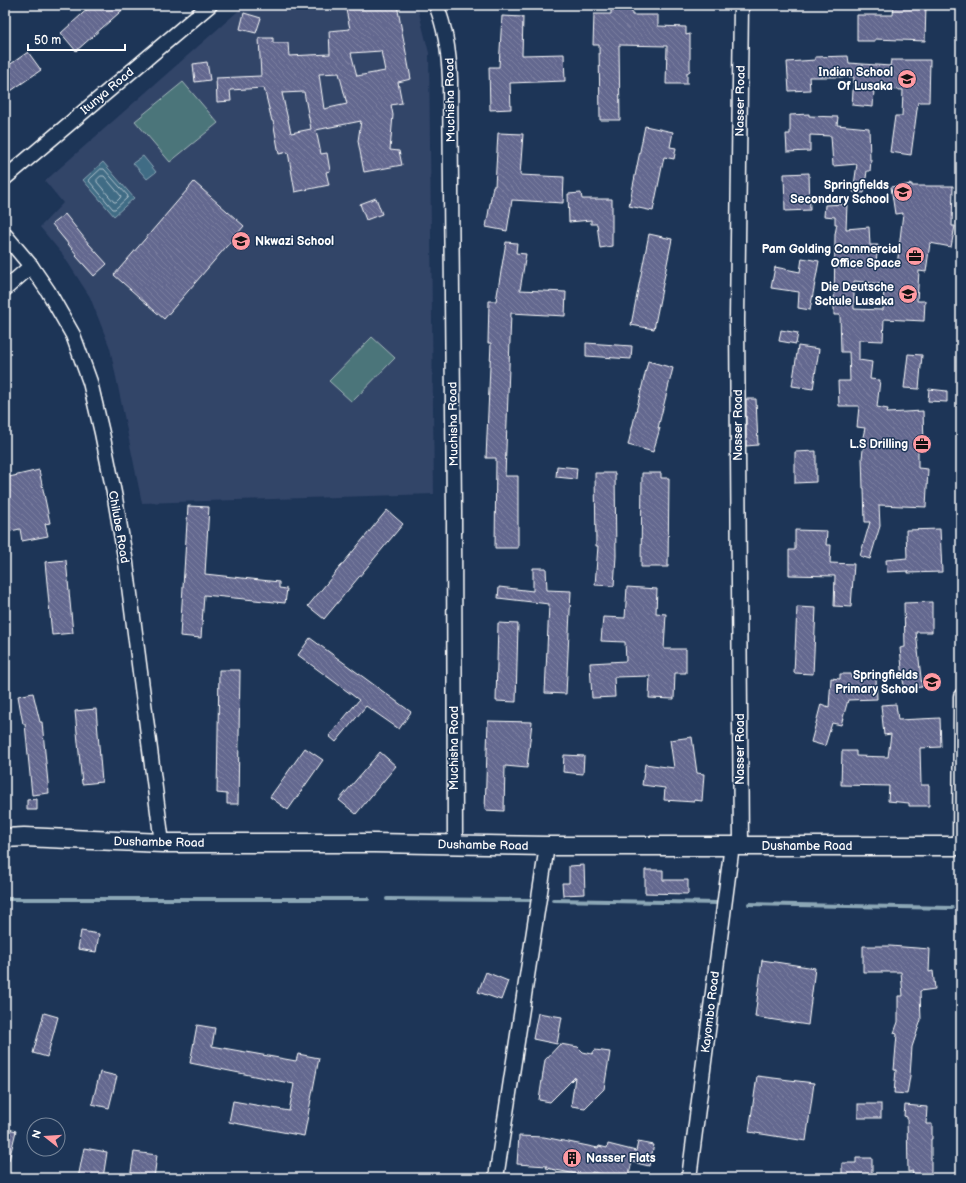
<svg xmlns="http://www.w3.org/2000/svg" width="966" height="1183" font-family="'Balsamiq Sans',sans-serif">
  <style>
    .built { fill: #324468 }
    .pitch { fill: #4c757a; stroke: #a6babc }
    .water { fill: #406c85; stroke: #8ca7b6 }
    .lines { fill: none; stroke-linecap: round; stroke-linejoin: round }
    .shore { stroke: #b3c4ce; stroke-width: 1 }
    .stream { stroke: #8ca7b6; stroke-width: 4 }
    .building { fill: url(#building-back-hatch); stroke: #fff; fill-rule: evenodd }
    .minor-casing { stroke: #fff; stroke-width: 17 }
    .tertiary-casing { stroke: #fff; stroke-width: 21 }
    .minor { stroke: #1d3557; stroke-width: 14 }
    .tertiary { stroke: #1d3557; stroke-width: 18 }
    .labels { text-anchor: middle; stroke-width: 3; stroke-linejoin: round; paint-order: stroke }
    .poi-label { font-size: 12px; font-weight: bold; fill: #fff; stroke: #1d3557; text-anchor: end }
    .street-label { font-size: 12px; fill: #fff; stroke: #1d3557 }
  </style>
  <defs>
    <pattern id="building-back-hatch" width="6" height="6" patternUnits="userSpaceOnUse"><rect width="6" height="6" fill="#64688f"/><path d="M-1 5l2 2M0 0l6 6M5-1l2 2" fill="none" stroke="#7b7fa0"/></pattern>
  </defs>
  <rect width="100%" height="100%" fill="#1d3557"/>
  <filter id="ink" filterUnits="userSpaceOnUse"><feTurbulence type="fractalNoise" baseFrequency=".025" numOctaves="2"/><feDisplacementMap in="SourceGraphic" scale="8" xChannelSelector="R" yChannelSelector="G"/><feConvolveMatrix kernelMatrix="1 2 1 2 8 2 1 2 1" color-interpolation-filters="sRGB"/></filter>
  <g filter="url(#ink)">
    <path class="built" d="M245,5H417L429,53L434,494L142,503L110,348L90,297L63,255L40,227L63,203L45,181Z"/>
    <g class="pitch">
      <path d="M183,82L218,123L170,162L135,121Z"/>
      <path d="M372,337L395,358L352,402L329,381Z"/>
    </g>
    <g class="water">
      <path d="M143,156L156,172L147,179L133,163Z"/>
      <path d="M103,162L134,198L114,216L83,180Z"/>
    </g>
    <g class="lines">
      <g class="shore">
        <path d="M101,169H104L128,196L127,198L115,209H113L89,181L90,179Z"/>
        <path d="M101,176H104L121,196L120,198L116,202H114L97,182V180Z"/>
      </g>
      <g class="stream">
        <path d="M5,899H368"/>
        <path d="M387,899L531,900"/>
        <path d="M553,900L719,903"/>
        <path d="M749,904L952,908"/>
      </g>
    </g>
    <g class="building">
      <path d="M92,5H128L76,51L61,33Z"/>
      <path d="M345,5H377L378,8L397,5L411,79L398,82L402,103L391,105L393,115L390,150L399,151L402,165L364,172L358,141L361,121L316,130L321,154L327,153L330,171L326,172L329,185L295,192L288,152L279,154L273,121H272L264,88L230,90L231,101L217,102L216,78L261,76L259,38H273V43H288L289,56L330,54L329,31L350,29ZM381,51L385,71L357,76L351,53ZM339,73L347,104L324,109L319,74ZM304,92L311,129L291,133L282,93Z"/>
      <path d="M611,5H632V15H658V26L686,27V35L690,34V71L687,73V84H666L667,46L619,45L620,120H600L599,45H593L594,14H611Z"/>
      <path d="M894,5H926L925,41L875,39V41H857V15H893Z"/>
      <path d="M244,13L261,18L256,33L240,29Z"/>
      <path d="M502,16L523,17L522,55L564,54L565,81L510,83L511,109L490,110L489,67H499Z"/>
      <path d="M28,52L41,70L5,95V68Z"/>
      <path d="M848,56L849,63L890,66L891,60H930L929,102H918L911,155L890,152L895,116H902L903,90L874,89L873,107L852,105L854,77H809L810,90L789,91L787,62L815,60V57Z"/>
      <path d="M207,62L210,80L195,82L193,64Z"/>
      <path d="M809,114V116L838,117L837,125L869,128L870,160H871L870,171H867L864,193L853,192L857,164L833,166L831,136L810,135V151L787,152L786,134H790V115Z"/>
      <path d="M645,126L673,132L670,147L676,148L674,159L664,157L653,211L629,206Z"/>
      <path d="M498,133L523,134L520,175L564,177L563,203L512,200L507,231L486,227L493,186H495Z"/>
      <path d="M809,173L810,210L785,211L784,174Z"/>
      <path d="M194,182L244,226L164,319L114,275Z"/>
      <path d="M912,184V186H953L952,226H955L951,247L930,243L926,272L919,271L917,301H925L924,321L884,319L883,341L859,340V360L872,362L870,379L880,380L877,407L888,409L887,413L923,411L924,444H918V468L928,469L926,507L879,505L880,526L870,559L860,556L870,522H865L864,488H863L862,458L864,442L862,441L865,428L857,427L859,406H839L838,381H850L849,352H841L840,315H834L835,234L837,224H835V217L824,216L825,205L847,204L846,229L869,227L870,245H878L876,263L897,266L903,213L895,214L891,187ZM854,281L884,284L883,310L854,309Z"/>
      <path d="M581,193L582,199H612V246L600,248L597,224H591V220L569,222L568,194Z"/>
      <path d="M376,198L382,214L366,220L360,204Z"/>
      <path d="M65,214L89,244L107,264L94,276L76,256L77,255L52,224Z"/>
      <path d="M649,234L672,239L654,329L631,325Z"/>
      <path d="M506,242L517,243L516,253L526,254L520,290L566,292L565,316L511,313L505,476H518V548H495L496,458H486L491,343H488L489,301H496Z"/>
      <path d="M802,258L819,261L810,310L798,308L799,292L771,288L775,267L800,272Z"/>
      <path d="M781,330L798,333L796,344L779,341Z"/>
      <path d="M586,343L632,346L631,359L586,356Z"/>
      <path d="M798,346L819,349L813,389L792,386Z"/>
      <path d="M908,354L922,355L919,389L904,388Z"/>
      <path d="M648,361L673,368L658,428H660L653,452L628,445Z"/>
      <path d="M929,389L947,391V402L928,401Z"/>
      <path d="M746,399H756L758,445L746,446Z"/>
      <path d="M816,451V482L795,483V452Z"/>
      <path d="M557,466L577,468L576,479L556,477Z"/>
      <path d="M39,470L50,523L45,524L48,536L22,541L20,529L6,532L5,478Z"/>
      <path d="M595,473H615L616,556L614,586L595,585L598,546H596Z"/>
      <path d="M642,473H661V478H669L668,567H641Z"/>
      <path d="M188,506L209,507L205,574L279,582V588L287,589L285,603L204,595L201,638L180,636Z"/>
      <path d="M387,510L403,524L324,619L308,606Z"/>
      <path d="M940,529L942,572L908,573V571L887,572L886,560L907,558L906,530Z"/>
      <path d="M795,530L827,531L826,545H831L830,563L854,564L851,607L834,606L835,576L789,575V550H795Z"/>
      <path d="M66,560L73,633L52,635L45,562Z"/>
      <path d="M533,568H546L547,590L571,591L566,694L545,693L549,604L498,598L499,587L533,591Z"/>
      <path d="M627,587L657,589L656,613L666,614L664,649H686V673H675L674,699L649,698L650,676L614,677L615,697L592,698L590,663L626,661L625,642L601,641L603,617L625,618Z"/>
      <path d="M932,602V632H916L922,687L904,689L900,648L905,647L904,603Z"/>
      <path d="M797,607L816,608L813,674L794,673Z"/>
      <path d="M498,623L518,624L516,702L496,701Z"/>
      <path d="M310,638L411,712L399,729L366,706L336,742L329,736L359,700L298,655Z"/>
      <path d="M219,670H240L238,804H227V794L217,793Z"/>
      <path d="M840,674H851V678L876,677L877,699L848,700L841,725L832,723L825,746L811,742L821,704L829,707L831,678L840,679Z"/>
      <path d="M33,693L40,722H42L49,793L32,795L25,724H23L18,696Z"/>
      <path d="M896,704L898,720L940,718L941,747L920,748L921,785H929V806H909V803L888,801L889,786L841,785L842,751H856V756L888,757L891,734L884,735L881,705Z"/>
      <path d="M96,709L102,782L82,784L75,711Z"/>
      <path d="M488,721L532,722L527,768L505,766L504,811L485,810Z"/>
      <path d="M692,737L697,773L704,774L702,801L694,800V802L664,800L665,788L642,785L645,764L674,768L670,740Z"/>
      <path d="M305,748L323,760L288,810L270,797Z"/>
      <path d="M380,752L396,766L356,814L339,800Z"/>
      <path d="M564,755L584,756L583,774L563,772Z"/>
      <path d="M37,799V810H27V800Z"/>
      <path d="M584,865L585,894L563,895L562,883H569V866Z"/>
      <path d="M645,870H663V880H688V894L645,893Z"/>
      <path d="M81,931L99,934L96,952L78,949Z"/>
      <path d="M863,946H890L930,949L929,972L933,971L935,989L920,991L921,1020L912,1047L910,1076L907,1094L894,1093L896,1070H894L897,1034L894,1033L898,1022V996H903L901,972H863Z"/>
      <path d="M762,960L815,968L808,1025L755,1017Z"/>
      <path d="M486,972L508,981L501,1000L478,992Z"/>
      <path d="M44,1013L58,1017L47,1057L33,1053Z"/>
      <path d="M538,1013L562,1017L557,1044L533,1039Z"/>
      <path d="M197,1025L215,1028L212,1046L296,1061L298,1054L319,1058L304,1136L229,1122L233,1101L289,1111L294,1084L190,1063Z"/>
      <path d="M560,1044L578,1047L583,1052L592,1054L595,1050L610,1052L604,1089L585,1108L571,1106L575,1077L550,1102L539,1100L545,1060Z"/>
      <path d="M100,1072L117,1076L109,1108L92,1104Z"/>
      <path d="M757,1076L814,1083L806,1141L749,1132Z"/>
      <rect x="858" y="1104" width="23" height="14"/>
      <path d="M905,1105L927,1107L926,1124H932V1139H931V1178H912L913,1171L908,1172L907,1117L904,1116Z"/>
      <path d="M5,1128L16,1131L9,1160H5Z"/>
      <path d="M519,1136L544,1137L598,1148L599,1146L607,1148L608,1144L636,1151L638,1142L654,1145L649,1166L632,1162L628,1178H619L592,1172L591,1177L546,1168L547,1166L517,1164Z"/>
      <path d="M84,1148L107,1152L103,1178H78Z"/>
      <path d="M134,1152L157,1155L154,1178H130Z"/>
      <path d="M856,1158H872V1178H842V1163H856Z"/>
    </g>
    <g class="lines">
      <defs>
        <g id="minor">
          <path d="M436,5C446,29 449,53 450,79L454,511L455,844"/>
          <path d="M5,178L210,5"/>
          <path d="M5,235L31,266L48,291L73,335L90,382L102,433L115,498L126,563L162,843"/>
          <path d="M5,289L31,266"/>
          <path d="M741,845L737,320L741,5"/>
          <path d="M960,846L961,696"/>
          <path d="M496,1178L547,846"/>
          <path d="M689,1178L732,845"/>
        </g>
        <path id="tertiary" d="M5,838L24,837L162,843H374L547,846H961"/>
      </defs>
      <use href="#minor" class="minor-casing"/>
      <use href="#tertiary" class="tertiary-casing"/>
      <use href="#minor" class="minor"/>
      <use href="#tertiary" class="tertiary"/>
    </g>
  </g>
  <defs>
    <symbol id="school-disc" viewBox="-11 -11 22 22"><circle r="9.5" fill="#ff9aa2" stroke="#1d3557"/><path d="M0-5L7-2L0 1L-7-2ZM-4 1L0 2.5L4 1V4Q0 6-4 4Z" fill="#111"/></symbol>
    <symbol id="office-disc" viewBox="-11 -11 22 22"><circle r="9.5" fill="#ff9aa2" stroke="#1d3557"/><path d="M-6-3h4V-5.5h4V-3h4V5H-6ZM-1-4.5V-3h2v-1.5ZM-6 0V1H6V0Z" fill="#111"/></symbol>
    <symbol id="building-disc" viewBox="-11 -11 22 22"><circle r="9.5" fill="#ff9aa2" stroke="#1d3557"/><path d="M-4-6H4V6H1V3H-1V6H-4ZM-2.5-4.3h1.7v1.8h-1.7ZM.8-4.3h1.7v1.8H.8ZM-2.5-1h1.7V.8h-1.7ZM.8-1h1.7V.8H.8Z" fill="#111"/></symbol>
  </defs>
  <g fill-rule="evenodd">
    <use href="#school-disc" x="896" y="68" width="22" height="22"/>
    <use href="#school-disc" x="892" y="181" width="22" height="22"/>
    <use href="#school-disc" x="230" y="230" width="22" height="22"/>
    <use href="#office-disc" x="904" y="245" width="22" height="22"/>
    <use href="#school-disc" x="897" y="283" width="22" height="22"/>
    <use href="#office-disc" x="911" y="433" width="22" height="22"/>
    <use href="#school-disc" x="921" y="671" width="22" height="22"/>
    <use href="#building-disc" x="561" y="1147" width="22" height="22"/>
  </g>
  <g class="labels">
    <g class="poi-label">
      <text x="893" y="76">Indian School<tspan x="893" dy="14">Of Lusaka</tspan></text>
      <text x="889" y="189">Springfields<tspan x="889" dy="14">Secondary School</tspan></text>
      <text x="255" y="245" text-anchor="start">Nkwazi School</text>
      <text x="901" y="253">Pam Golding Commercial<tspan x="901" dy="14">Office Space</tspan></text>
      <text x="894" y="291">Die Deutsche<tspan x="894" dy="14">Schule Lusaka</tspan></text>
      <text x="908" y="448">L.S Drilling</text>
      <text x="918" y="679">Springfields<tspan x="918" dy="14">Primary School</tspan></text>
      <text x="586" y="1162" text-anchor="start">Nasser Flats</text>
    </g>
    <g class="street-label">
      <text transform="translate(107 91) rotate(-40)" y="4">Itunya Road</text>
      <text transform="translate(450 100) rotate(-91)" y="4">Muchisha Road</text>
      <text transform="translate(740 101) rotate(-89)" y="4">Nasser Road</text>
      <text transform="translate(453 424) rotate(-91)" y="4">Muchisha Road</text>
      <text transform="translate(738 425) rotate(-90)" y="4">Nasser Road</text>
      <text transform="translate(119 527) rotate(80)" y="4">Chilube Road</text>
      <text transform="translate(454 748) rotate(-90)" y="4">Muchisha Road</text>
      <text transform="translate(740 749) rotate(-90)" y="4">Nasser Road</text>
      <text transform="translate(159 842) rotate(1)" y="4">Dushambe Road</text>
      <text transform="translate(483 845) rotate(1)" y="4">Dushambe Road</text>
      <text x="807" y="850">Dushambe Road</text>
      <text transform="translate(710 1012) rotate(-83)" y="4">Kayombo Road</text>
    </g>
  </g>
  <rect width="966" height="1183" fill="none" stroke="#1d3557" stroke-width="20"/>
  <rect x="10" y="10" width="946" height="1163" fill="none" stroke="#fff" stroke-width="1.5" filter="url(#ink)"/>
  <g transform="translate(46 1137) rotate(287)"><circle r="19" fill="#1d3557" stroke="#77869a"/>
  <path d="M0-3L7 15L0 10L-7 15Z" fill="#ff9aa2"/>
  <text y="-6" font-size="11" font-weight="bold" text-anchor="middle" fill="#ffffff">N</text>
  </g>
  <path d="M28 44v6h97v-6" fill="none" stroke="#ffffff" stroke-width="2"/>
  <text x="34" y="44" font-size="12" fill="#ffffff" stroke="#1d3557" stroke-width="3" paint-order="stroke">50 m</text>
</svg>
